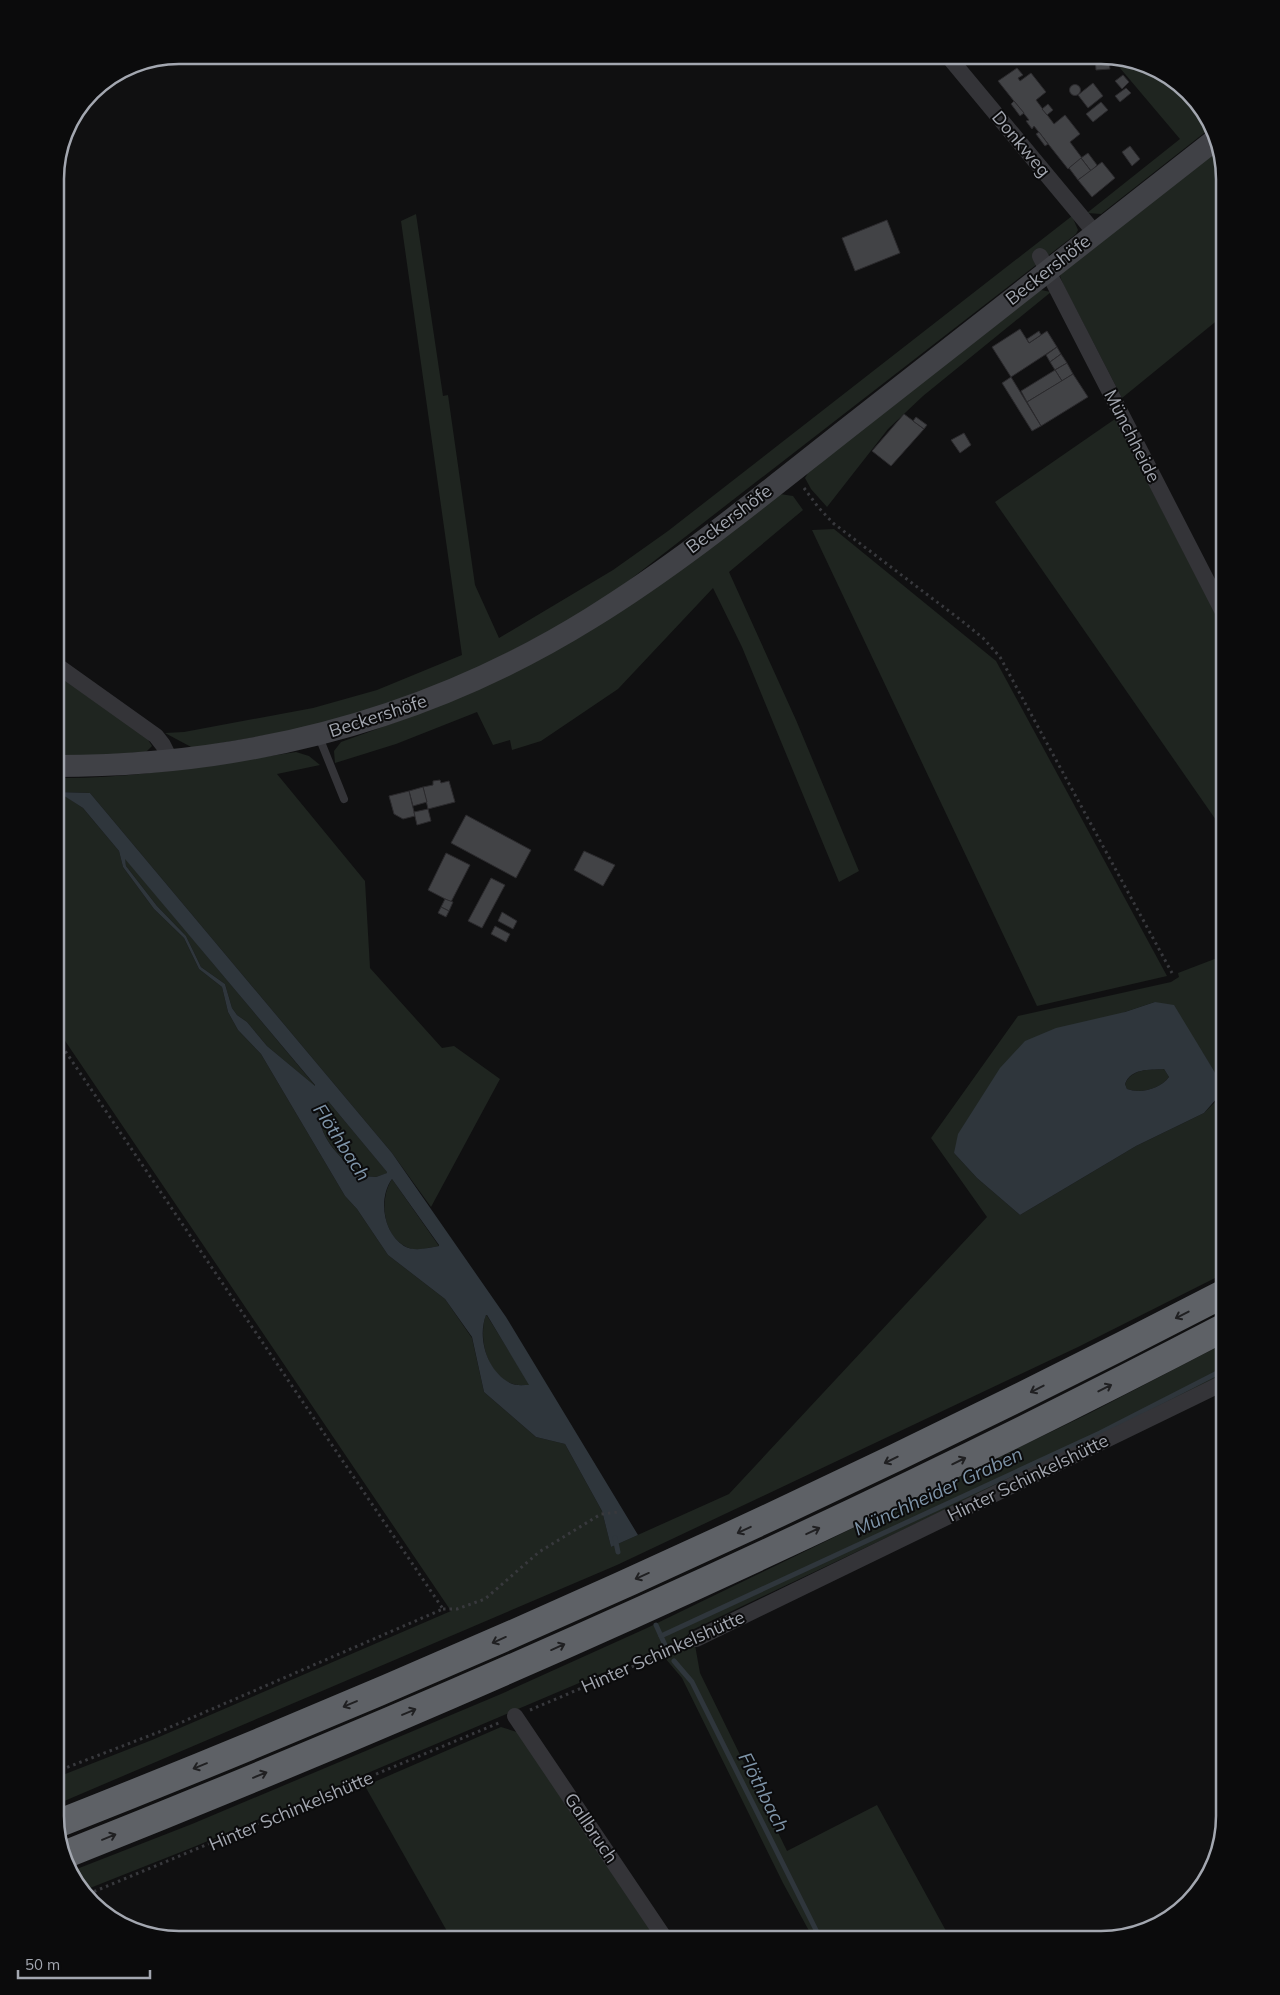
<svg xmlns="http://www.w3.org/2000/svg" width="1280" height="1995" font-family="Mulish,sans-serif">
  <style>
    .green { fill: #1f2520 }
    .water { fill: #2f363c; fill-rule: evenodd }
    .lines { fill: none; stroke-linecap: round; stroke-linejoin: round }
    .stream { stroke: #2f363c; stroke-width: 5 }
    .building { fill: #424346; stroke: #2b2a2d }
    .path { stroke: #38393d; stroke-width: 3; stroke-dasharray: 2.5 4; stroke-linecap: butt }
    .lane { stroke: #343438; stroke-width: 8 }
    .street { stroke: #343438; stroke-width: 16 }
    .secondary { stroke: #404146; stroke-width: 22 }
    .highway { stroke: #5e6166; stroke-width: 28 }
    .oneway { stroke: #202022 }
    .labels { text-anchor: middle; stroke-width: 4; stroke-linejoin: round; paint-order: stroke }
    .street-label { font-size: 18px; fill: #a3a7b0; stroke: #0b0b0c }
    .water-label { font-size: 19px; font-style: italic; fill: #7e94a8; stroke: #0b0b0c }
    .rim { fill: none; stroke: #a3a7b0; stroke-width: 2.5 }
  </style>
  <rect width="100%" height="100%" fill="#101011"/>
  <g class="green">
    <path d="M1109,55L1170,76L1213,126L1101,214L1087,213L1180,139Z"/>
    <path d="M1217,147L1225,179V314L1122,398L1063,284L1060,276L1063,269Z"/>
    <path d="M416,214L443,396L448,395L475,585L499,638L613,570L668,531L1072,216L1078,230L1076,234L618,589L559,626L467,674L336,723L193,748L165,733L184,732L313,708L377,690L462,655L401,221Z"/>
    <path d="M1036,289L1051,292L923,396L888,429L827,507L811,489L805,478L813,465Z"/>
    <path d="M1115,419L1225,632V833L995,502Z"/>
    <path d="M780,494L793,496L803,510L729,572L796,720L859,871L839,882L742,647L713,588L618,689L541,741L512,750L510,740L493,745L477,712L396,744L335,763L334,751L341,742L413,716Z"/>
    <path d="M834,529L996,661L1167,976L1037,1006L812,530Z"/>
    <path d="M55,671L145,735L152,746L146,752L55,758Z"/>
    <path d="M296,752L309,756L320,765L277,774L365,881L370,968L442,1048L454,1046L500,1079L431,1207L392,1153L90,793L59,792L83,808L119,851L123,867L154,909L184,938L199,969L222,987L228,1012L238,1030L261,1054L345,1196L357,1209L388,1255L445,1299L472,1338L484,1392L536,1437L565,1444L602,1511L611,1547L729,1494L987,1217L931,1138L1018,1016L1171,982L1179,977L1178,973L1225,955V1089L1202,1052L1155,1002L1125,1012L954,1153L977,1178L1020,1215L1136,1146L1204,1113L1225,1092V1273L1078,1347L617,1565L55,1805V1778L152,1740L451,1611L55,1026V778C136,779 216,764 296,752Z"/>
    <path d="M124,857L318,1089L267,1046L247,1022L237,1015L232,1008L225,984L201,967L186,936L157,906L126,866Z"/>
    <path d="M1164,1069L1169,1077C1160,1089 1141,1094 1127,1089L1125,1084C1132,1068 1149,1070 1164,1069Z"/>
    <path d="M328,1101L388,1173L376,1177L362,1176C340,1156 322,1143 318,1112Z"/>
    <path d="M392,1179L439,1246C431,1247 420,1251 412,1249C383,1241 378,1200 392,1179Z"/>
    <path d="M486,1314L530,1385C524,1385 516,1386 510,1383C486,1372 478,1337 486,1314Z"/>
    <path d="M1225,1343V1377L692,1630L685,1638L196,1846L85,1890L69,1872L192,1824L501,1694L647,1628L1090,1413Z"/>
    <path d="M695,1645L700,1673L787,1851L877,1805L951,1940H814L783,1883L682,1678L665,1658Z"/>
    <path d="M501,1727L520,1733L660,1940H452L365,1786Z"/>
  </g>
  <g class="water">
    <path d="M58,792L90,793L392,1153L506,1317L638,1535L611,1547L602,1511L565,1444L536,1437L484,1392L472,1337L445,1299L388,1255L357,1209L345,1196L261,1054L238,1030L228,1012L222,987L199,969L184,938L154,909L123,867L119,851L83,808ZM125,859L315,1085V1086L267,1046L247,1022L237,1015L232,1008L225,984L201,967L186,936L157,906L126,866ZM328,1101L387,1172V1173L376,1177L362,1176C340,1157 322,1143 318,1112ZM392,1179L439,1245V1246C428,1248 414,1252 404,1246C383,1233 378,1198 392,1179ZM486,1315H487L529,1385C523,1385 515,1386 510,1383C487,1371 477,1338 486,1315Z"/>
    <path d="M1155,1002L1174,1005L1225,1089L1204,1113L1136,1146L1020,1215L977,1178L954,1153L958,1134L1000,1068L1025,1041L1056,1028L1125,1012ZM1164,1069L1169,1077C1160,1089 1141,1094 1127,1089L1125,1084C1131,1068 1149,1070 1164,1069Z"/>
  </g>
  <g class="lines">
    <g class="stream">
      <path d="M615,1538L618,1552"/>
      <path d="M656,1625L665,1645"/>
      <path d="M661,1636L1100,1433L1225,1369"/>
      <path d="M674,1661L692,1682L821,1940"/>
    </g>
  </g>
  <g class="building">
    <path d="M974,55H994L982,65Z"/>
    <path d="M1046,55H1057L1051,61Z"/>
    <path d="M1108,56L1110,69L1096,70L1095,57Z"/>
    <path d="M1017,68L1023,75L1018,78L1020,81L1031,73L1046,92L1036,100L1054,124L1065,115L1080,134L1070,142L1082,158L1068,169L1034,126L1032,129L1026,121L1029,120L998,81Z"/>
    <path d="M1123,75L1129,82L1122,89L1115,81Z"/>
    <path d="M1093,83L1103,96L1088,108L1078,95Z"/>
    <circle cx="1075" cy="90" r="5.5"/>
    <path d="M1126,88L1131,93L1120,102L1115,96Z"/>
    <path d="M1014,101L1024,113L1020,116L1011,104Z"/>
    <path d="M1101,102L1108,110L1093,122L1086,114Z"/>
    <path d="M1048,104L1053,110L1047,115L1042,109Z"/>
    <path d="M1039,132L1048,144L1045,146L1036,134Z"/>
    <path d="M1130,146L1140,159L1132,166L1122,152Z"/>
    <path d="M1088,153L1097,165L1091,171L1081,158Z"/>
    <path d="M1081,158L1091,171L1078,180L1069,168Z"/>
    <path d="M1102,162L1115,178L1092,197L1078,180Z"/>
    <path d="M887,220L900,253L855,271L842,238Z"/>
    <path d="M1020,329L1029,343L1047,331L1057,347L1011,377L992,347Z"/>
    <path d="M1039,331L1041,335L1029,343L1027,339Z"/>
    <path d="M1057,347L1061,354L1050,362L1046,355Z"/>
    <path d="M1061,354L1067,363L1055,370L1050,362Z"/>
    <path d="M1067,363L1073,374L1062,381L1055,370Z"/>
    <path d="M1055,370L1062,381L1027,402L1021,391Z"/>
    <path d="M1073,374L1088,397L1041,426L1027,402Z"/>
    <path d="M1011,377L1041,426L1032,431L1002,383Z"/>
    <path d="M904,414L924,429L891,466L872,451Z"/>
    <path d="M916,417L927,425L924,429L913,421Z"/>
    <path d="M964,433L971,445L960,453L951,440Z"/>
    <path d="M440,780L441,783L449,781L455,802L428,809L423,787L433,785V781Z"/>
    <path d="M423,787L427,802L413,806L409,791Z"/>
    <path d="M409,791L415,816L403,819L394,814L389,796Z"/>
    <path d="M428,809L431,821L417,825L414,812Z"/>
    <path d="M466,815L531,850L516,878L451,843Z"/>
    <path d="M584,851L615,865L603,886L574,870Z"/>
    <path d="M446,853L470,865L451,902L428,890Z"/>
    <path d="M491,878L505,885L482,928L468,921Z"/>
    <path d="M445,899L453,902L449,911L441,907Z"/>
    <path d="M441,907L449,911L446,917L438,913Z"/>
    <path d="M502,912L517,921L513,929L498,921Z"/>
    <path d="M495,926L510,934L506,942L491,934Z"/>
  </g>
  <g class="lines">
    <g class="path">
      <path d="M804,488L818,507L833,523L962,621L983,638L1000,657L1172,973"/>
      <path d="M443,1609H457L485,1599L539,1552L601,1514L618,1512"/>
      <path d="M530,1710L683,1645"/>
      <path d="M55,1772L159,1732L443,1609L55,1036"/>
      <path d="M88,1894L501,1722"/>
    </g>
    <path class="lane" d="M319,737L344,799"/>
    <g class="street">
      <path d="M947,55L1095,233"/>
      <path d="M1040,256L1225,616"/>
      <path d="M55,664L156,736L163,745L171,761"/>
      <path d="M696,1639L1225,1382"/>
      <path d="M515,1716L666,1940"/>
    </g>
    <path class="secondary" d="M55,766C248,766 427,720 591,618C685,560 771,488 858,420C977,326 1096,232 1216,139"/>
    <g class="highway">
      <path d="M57,1824C455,1667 845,1490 1225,1293"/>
      <path d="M64,1855C459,1698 848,1524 1225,1327"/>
    </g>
  </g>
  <defs><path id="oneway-shaft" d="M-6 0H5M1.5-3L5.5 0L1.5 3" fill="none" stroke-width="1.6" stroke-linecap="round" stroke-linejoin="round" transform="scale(1.25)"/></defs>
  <g class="oneway">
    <use href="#oneway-shaft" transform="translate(1182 1315) rotate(153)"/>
    <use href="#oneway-shaft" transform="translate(1105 1388) rotate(-27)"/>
    <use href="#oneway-shaft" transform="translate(1037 1389) rotate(153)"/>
    <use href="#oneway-shaft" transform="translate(891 1460) rotate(154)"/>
    <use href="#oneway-shaft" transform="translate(959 1461) rotate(-26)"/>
    <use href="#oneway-shaft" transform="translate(744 1530) rotate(155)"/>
    <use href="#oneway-shaft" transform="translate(813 1531) rotate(-25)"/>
    <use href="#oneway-shaft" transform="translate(642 1576) rotate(156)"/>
    <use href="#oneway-shaft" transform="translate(499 1640) rotate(156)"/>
    <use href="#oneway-shaft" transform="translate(558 1647) rotate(-24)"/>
    <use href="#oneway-shaft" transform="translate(350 1704) rotate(157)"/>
    <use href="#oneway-shaft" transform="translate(409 1712) rotate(-23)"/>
    <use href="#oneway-shaft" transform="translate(200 1766) rotate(158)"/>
    <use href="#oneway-shaft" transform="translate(260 1775) rotate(-22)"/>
    <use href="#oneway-shaft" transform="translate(109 1837) rotate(-22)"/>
  </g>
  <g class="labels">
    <g class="street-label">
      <text transform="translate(1021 144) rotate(50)" y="6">Donkweg</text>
      <text transform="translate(1048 270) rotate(-38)" y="6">Beckershöfe</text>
      <text transform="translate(1132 436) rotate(63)" y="6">Münchheide</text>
      <text transform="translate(729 519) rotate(-37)" y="6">Beckershöfe</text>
      <text transform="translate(378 716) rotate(-18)" y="6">Beckershöfe</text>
      <text transform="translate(1028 1478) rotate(-26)" y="6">Hinter Schinkelshütte</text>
      <text transform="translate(663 1652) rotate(-24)" y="6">Hinter Schinkelshütte</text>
      <text transform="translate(291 1811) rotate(-23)" y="6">Hinter Schinkelshütte</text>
      <text transform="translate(591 1828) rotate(56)" y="6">Gallbruch</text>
    </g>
    <g class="water-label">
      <text transform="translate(342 1142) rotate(57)" y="7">Flöthbach</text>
      <text transform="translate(938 1491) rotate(-25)" y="7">Münchheider Graben</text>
      <text transform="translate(764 1792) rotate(63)" y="7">Flöthbach</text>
    </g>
  </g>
  <path d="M0 0H1280V1995H0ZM179 64H1101A115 115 0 0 1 1216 179V1816A115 115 0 0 1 1101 1931H179A115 115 0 0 1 64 1816V179A115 115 0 0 1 179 64Z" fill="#0b0b0c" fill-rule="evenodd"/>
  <path class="rim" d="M179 64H1101A115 115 0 0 1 1216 179V1816A115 115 0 0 1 1101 1931H179A115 115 0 0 1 64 1816V179A115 115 0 0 1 179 64Z"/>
  <path d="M18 1970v8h132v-8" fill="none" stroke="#a3a7b0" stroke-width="2.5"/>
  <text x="25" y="1970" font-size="15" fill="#a3a7b0" stroke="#0b0b0c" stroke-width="4" paint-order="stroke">50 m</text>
</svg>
